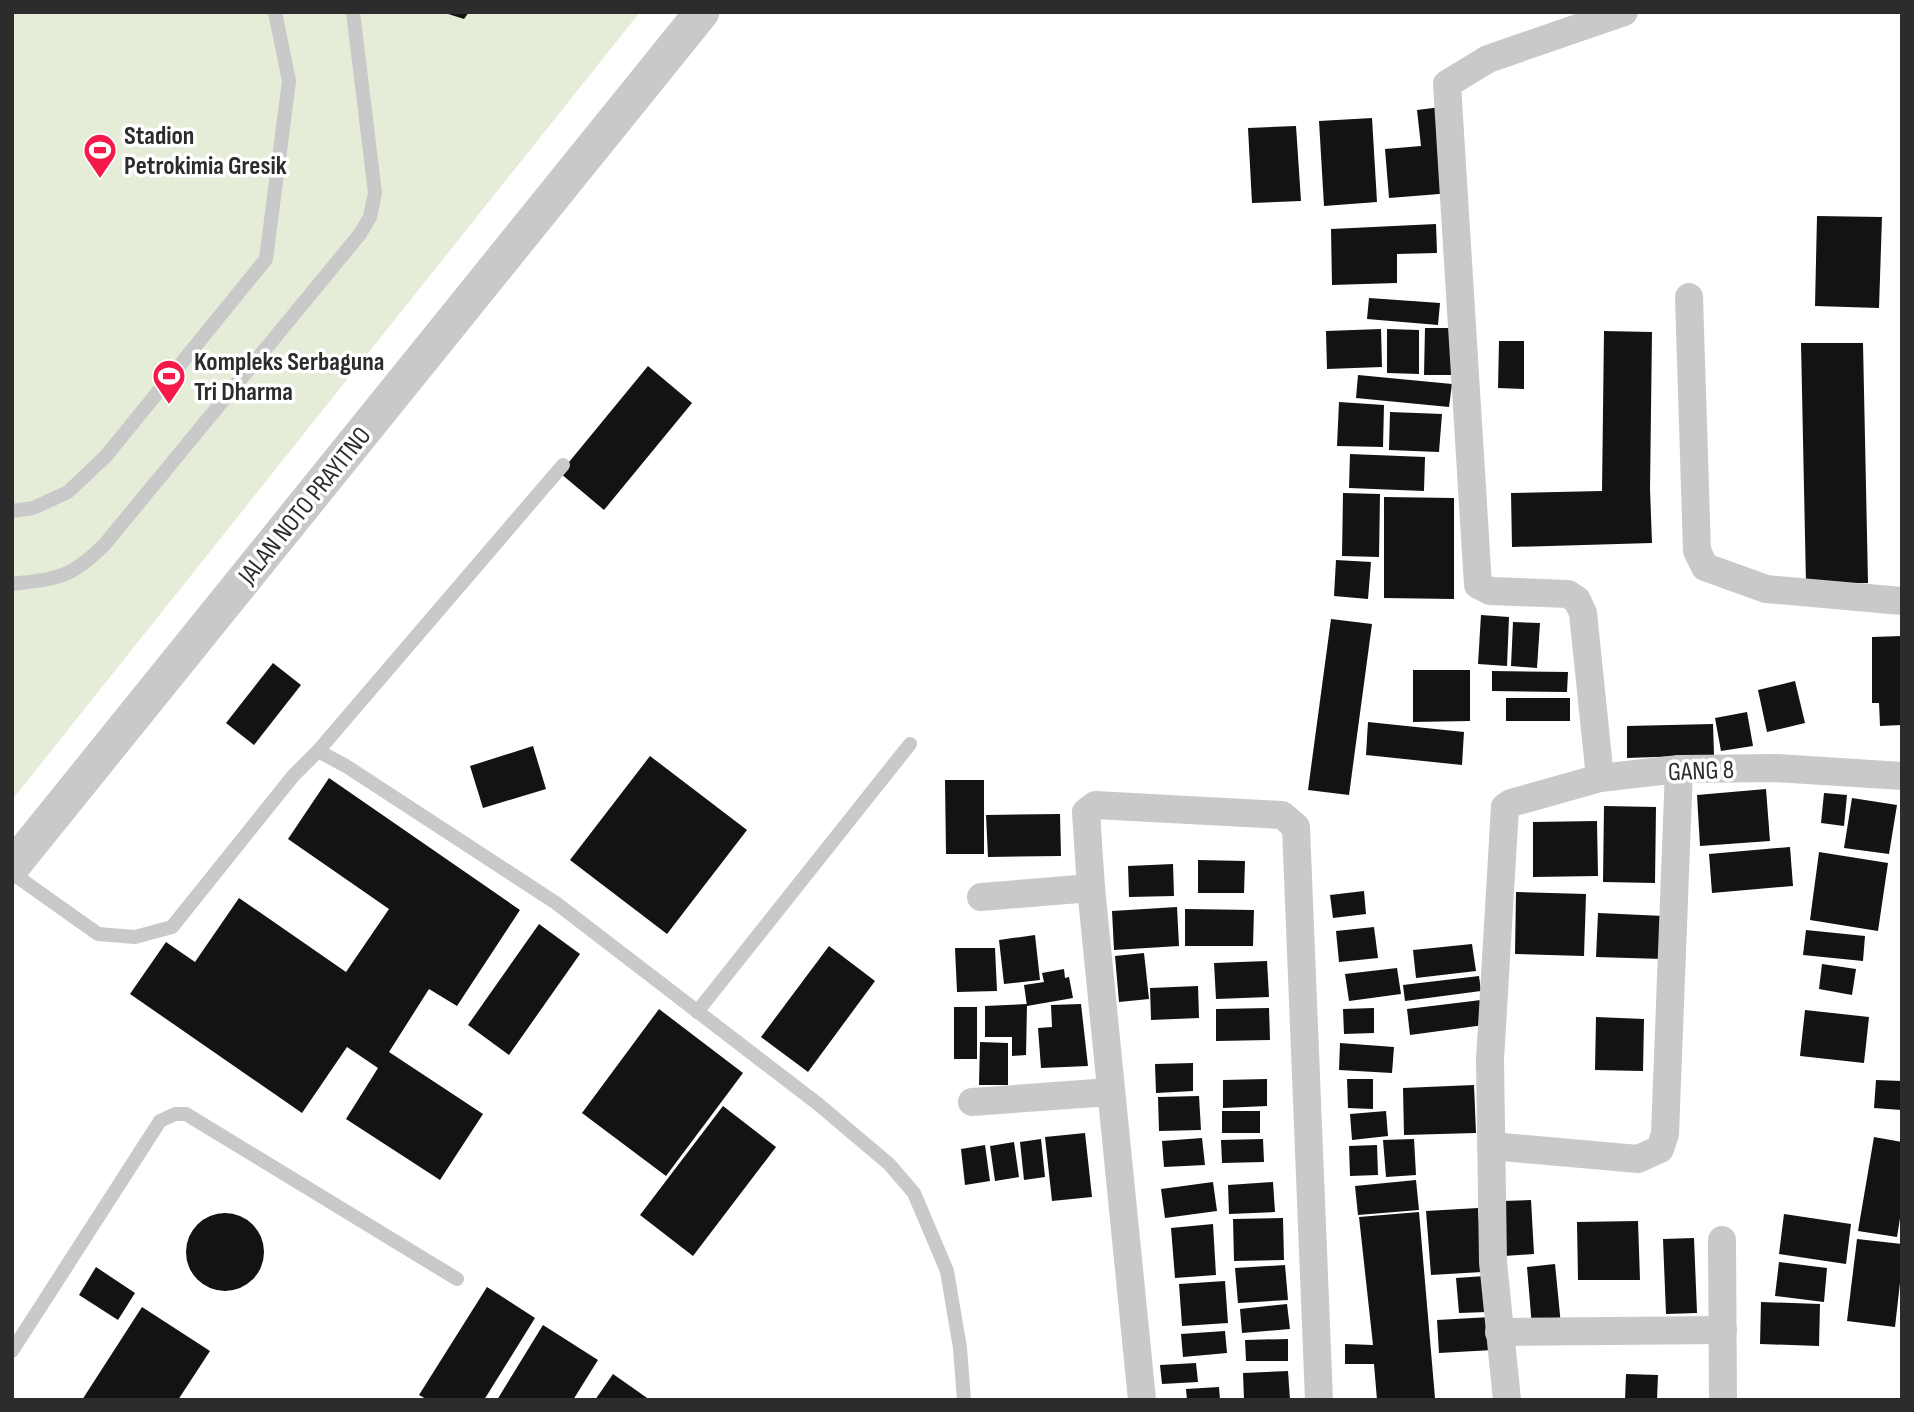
<svg xmlns="http://www.w3.org/2000/svg" width="1914" height="1412" font-family="'Sofia Sans Condensed',sans-serif">
  <style>
    .green { fill: #e5ecd7 }
    .building { fill: #131313 }
    .lines { fill: none; stroke-linecap: round; stroke-linejoin: round }
    .service { stroke: #c9c9c9; stroke-width: 14 }
    .minor { stroke: #c9c9c9; stroke-width: 28 }
    .tertiary { stroke: #c9c9c9; stroke-width: 35 }
    .labels { text-anchor: middle; stroke-width: 7; stroke-linejoin: round; paint-order: stroke }
    .poi-label { font-size: 26px; font-weight: bold; fill: #2c2c2c; stroke: #fff; text-anchor: start }
    .street-label { font-size: 26px; fill: #2c2c2c; stroke: #fff }
  </style>
  <rect width="100%" height="100%" fill="#fff"/>
  <path class="green" d="M12,12H640L12,800Z"/>
  <g class="building">
    <path d="M442,12H469L464,19Z"/>
    <path d="M1441,107L1452,193L1389,198L1385,149L1421,146L1417,110Z"/>
    <path d="M1372,118L1377,202L1324,206L1319,121Z"/>
    <path d="M1296,126L1301,201L1252,203L1248,128Z"/>
    <path d="M1817,216L1882,217L1879,308L1815,306Z"/>
    <path d="M1436,224L1437,253L1397,254V283L1332,285L1331,229Z"/>
    <path d="M1369,298L1440,303L1438,325L1367,319Z"/>
    <path d="M1425,328H1453V375H1424Z"/>
    <path d="M1381,329L1382,367L1327,369L1326,331Z"/>
    <path d="M1387,329L1419,330V374L1387,373Z"/>
    <path d="M1604,331L1652,332L1650,489L1652,543L1512,547L1511,493L1602,491Z"/>
    <path d="M1499,341H1524V389L1498,388Z"/>
    <path d="M1801,343H1863L1868,583L1806,584Z"/>
    <path d="M648,366L692,403L604,510L560,473Z"/>
    <path d="M1358,375L1452,384L1449,407L1356,398Z"/>
    <path d="M1339,402L1384,405L1383,447L1337,446Z"/>
    <path d="M1390,412L1442,414L1439,452L1389,450Z"/>
    <path d="M1350,454L1425,457L1424,491L1349,488Z"/>
    <path d="M1343,493L1380,494L1379,557L1342,556Z"/>
    <path d="M1384,497L1454,498V599L1384,598Z"/>
    <path d="M1336,560L1371,562L1368,599L1334,596Z"/>
    <path d="M1481,615L1509,617L1507,666L1478,664Z"/>
    <path d="M1331,619L1372,624L1349,795L1308,790Z"/>
    <path d="M1513,622L1540,623L1537,668L1511,666Z"/>
    <path d="M1902,636V725L1880,726L1879,703H1872V637Z"/>
    <path d="M273,663L301,685L254,745L226,723Z"/>
    <path d="M1413,670H1470V721L1413,722Z"/>
    <path d="M1492,671L1568,672L1567,692L1492,691Z"/>
    <path d="M1795,681L1805,723L1767,732L1758,690Z"/>
    <rect x="1506" y="698" width="64" height="23"/>
    <path d="M1747,712L1753,746L1721,751L1715,718Z"/>
    <path d="M1368,722L1464,732L1462,765L1366,755Z"/>
    <path d="M1713,724L1714,755L1627,758V726Z"/>
    <path d="M533,746L546,789L483,808L470,766Z"/>
    <path d="M650,756L747,830L667,934L570,860Z"/>
    <path d="M329,778L520,910L457,1006L429,989L389,1052L483,1114L440,1180L346,1119L378,1068L347,1047L302,1113L130,994L166,942L195,962L239,898L346,972L389,909L288,839Z"/>
    <path d="M945,780H984V854H946Z"/>
    <path d="M1766,789L1770,841L1700,846L1697,795Z"/>
    <path d="M1824,793L1847,795L1844,826L1821,823Z"/>
    <path d="M1852,798L1897,805L1889,854L1844,848Z"/>
    <path d="M1604,806L1656,807L1655,883L1603,882Z"/>
    <path d="M1060,814L1061,856L988,857L986,815Z"/>
    <path d="M1597,821L1598,876L1533,877V822Z"/>
    <path d="M1790,847L1793,886L1712,893L1709,854Z"/>
    <path d="M1819,852L1888,863L1878,931L1810,920Z"/>
    <path d="M1198,860L1245,861L1244,893H1198Z"/>
    <path d="M1173,864L1174,896L1129,897L1128,866Z"/>
    <path d="M1364,891L1366,914L1333,918L1330,895Z"/>
    <path d="M1516,892L1586,894L1584,956L1515,954Z"/>
    <path d="M1177,907L1179,946L1114,950L1112,911Z"/>
    <path d="M1185,909L1254,910L1253,946H1185Z"/>
    <path d="M1598,913L1664,916L1663,959L1596,957Z"/>
    <path d="M539,924L580,954L509,1055L468,1025Z"/>
    <path d="M1374,927L1378,958L1339,962L1336,931Z"/>
    <path d="M1806,930L1865,936L1863,961L1803,955Z"/>
    <path d="M1035,935L1040,980L1004,984L999,940Z"/>
    <path d="M1472,944L1476,971L1416,978L1413,950Z"/>
    <path d="M829,946L875,981L808,1072L761,1037Z"/>
    <path d="M955,948H995L997,991L957,992Z"/>
    <path d="M1144,953L1149,999L1119,1002L1115,956Z"/>
    <path d="M1267,961L1269,997L1216,999L1214,963Z"/>
    <path d="M1822,964L1856,969L1852,995L1819,989Z"/>
    <path d="M1397,968L1401,994L1349,1001L1345,974Z"/>
    <path d="M1064,969L1065,978L1069,977L1073,998L1027,1006L1024,985L1044,982L1042,973Z"/>
    <path d="M1479,976L1481,991L1405,1001L1403,985Z"/>
    <path d="M1198,986L1199,1018L1151,1020L1150,988Z"/>
    <path d="M1481,1000L1484,1025L1410,1035L1407,1009Z"/>
    <path d="M1027,1004L1026,1055L1012,1056V1037H985V1006Z"/>
    <path d="M1081,1004L1088,1066L1041,1068L1038,1028L1052,1027L1051,1005Z"/>
    <rect x="954" y="1007" width="23" height="52"/>
    <path d="M1269,1008L1270,1040L1216,1041V1009Z"/>
    <path d="M1374,1008V1033L1344,1034L1343,1009Z"/>
    <path d="M659,1009L743,1073L666,1176L582,1113Z"/>
    <path d="M1805,1010L1869,1017L1864,1063L1800,1056Z"/>
    <path d="M1596,1017L1644,1019L1643,1071L1595,1070Z"/>
    <path d="M980,1042L1008,1043V1085H979Z"/>
    <path d="M1340,1043L1394,1047L1392,1073L1339,1070Z"/>
    <path d="M1193,1063V1091L1156,1093L1155,1064Z"/>
    <path d="M1267,1079V1106L1223,1108V1080Z"/>
    <path d="M1347,1079H1373V1109L1348,1108Z"/>
    <path d="M1876,1080L1902,1081V1110L1874,1108Z"/>
    <path d="M1474,1085L1476,1133L1404,1135L1403,1088Z"/>
    <path d="M1199,1096L1201,1130L1159,1131L1158,1097Z"/>
    <path d="M723,1106L776,1147L693,1256L640,1215Z"/>
    <rect x="1222" y="1111" width="38" height="22"/>
    <path d="M1386,1111L1388,1136L1352,1140L1350,1114Z"/>
    <path d="M1085,1133L1092,1197L1052,1201L1045,1137Z"/>
    <path d="M1874,1137L1902,1142V1206L1897,1237L1858,1231Z"/>
    <path d="M1202,1138L1205,1165L1164,1167L1162,1141Z"/>
    <path d="M1041,1139L1045,1177L1024,1180L1020,1142Z"/>
    <path d="M1263,1139L1264,1162L1222,1163L1221,1140Z"/>
    <path d="M1414,1139L1416,1175L1386,1177L1383,1140Z"/>
    <path d="M1014,1142L1019,1177L995,1181L990,1146Z"/>
    <path d="M985,1145L990,1181L965,1185L961,1149Z"/>
    <path d="M1377,1145L1378,1175L1350,1176L1349,1146Z"/>
    <path d="M1416,1180L1419,1210L1358,1215L1355,1186Z"/>
    <path d="M1213,1182L1217,1211L1165,1218L1161,1189Z"/>
    <path d="M1273,1182L1275,1212L1229,1214L1228,1185Z"/>
    <path d="M1531,1200L1534,1254L1504,1256L1502,1201Z"/>
    <path d="M1478,1208L1482,1272L1431,1275L1426,1211Z"/>
    <path d="M1419,1212L1435,1398L1377,1400L1374,1364H1345V1344L1373,1345L1359,1217Z"/>
    <circle cx="225" cy="1252" r="39"/>
    <path d="M1784,1214L1851,1224L1846,1264L1779,1254Z"/>
    <path d="M1283,1218L1284,1260L1234,1261L1233,1219Z"/>
    <path d="M1638,1221L1640,1280H1578L1577,1222Z"/>
    <path d="M1213,1224L1216,1275L1175,1278L1171,1228Z"/>
    <path d="M1694,1238L1697,1313L1666,1314L1663,1239Z"/>
    <path d="M1857,1239L1902,1244V1265L1895,1327L1847,1321Z"/>
    <path d="M1779,1262L1827,1268L1824,1302L1775,1296Z"/>
    <path d="M1555,1264L1561,1325L1532,1327L1527,1267Z"/>
    <path d="M1285,1265L1288,1300L1238,1303L1235,1268Z"/>
    <path d="M96,1267L135,1293L118,1320L79,1295Z"/>
    <path d="M1485,1276L1487,1312L1459,1313L1456,1278Z"/>
    <path d="M1225,1281L1228,1323L1182,1326L1179,1284Z"/>
    <path d="M487,1287L535,1318L484,1400H428L419,1395Z"/>
    <path d="M1761,1302L1820,1304L1819,1346L1760,1344Z"/>
    <path d="M1287,1304L1290,1329L1242,1333L1240,1309Z"/>
    <path d="M142,1307L210,1351L178,1400H82Z"/>
    <path d="M1491,1317L1493,1350L1439,1353L1437,1320Z"/>
    <path d="M543,1325L598,1360L573,1400H497Z"/>
    <path d="M1225,1331L1227,1353L1183,1357L1181,1334Z"/>
    <path d="M1288,1339V1361H1246L1245,1340Z"/>
    <path d="M1196,1363L1198,1382L1162,1384L1160,1365Z"/>
    <path d="M1288,1371L1290,1400H1244L1243,1373Z"/>
    <path d="M613,1374L650,1400H595Z"/>
    <path d="M1626,1374L1658,1375L1657,1400H1625Z"/>
    <path d="M1219,1387L1220,1400H1187L1186,1389Z"/>
  </g>
  <g class="lines">
    <g class="service">
      <path d="M12,511L33,508L68,492L106,456L266,259L289,81L275,12"/>
      <path d="M12,584C59,578 70,579 105,544L360,234L370,217L375,193L353,12"/>
      <path d="M318,751L563,465"/>
      <path d="M12,873L98,934L135,937L172,927L293,776L318,751L346,766L556,903L818,1104L889,1164L914,1193L947,1271L960,1348L964,1400"/>
      <path d="M697,1012L910,744"/>
      <path d="M12,1351L160,1121L175,1114H186L457,1279"/>
    </g>
    <g class="minor">
      <path d="M1689,297L1697,551L1705,567L1766,589L1902,601"/>
      <path d="M1600,778L1583,613L1577,600L1568,594L1490,591L1478,585L1447,84L1488,59L1624,12"/>
      <path d="M981,897L1091,888"/>
      <path d="M972,1102L1110,1092"/>
      <path d="M1491,1146L1638,1159L1660,1149L1665,1134L1679,769"/>
      <path d="M1722,1240L1723,1400"/>
      <path d="M1499,1332L1723,1330"/>
      <path d="M1142,1400L1091,888L1086,812L1095,805L1282,815L1296,827L1319,1400"/>
      <path d="M1507,1400L1493,1262L1490,1060L1505,807L1511,803L1600,778L1679,769L1776,768L1902,776"/>
    </g>
    <path class="tertiary" d="M12,867L702,12"/>
  </g>
  <defs>
    <symbol id="stadium-pin" viewBox="-11 -11 22 30"><path d="M0 17L-7.5 6A9.5 9.5 0 1 1 7.5 6Z" fill="#f61a4b" stroke="#fff"/><path d="M0-5a6.5 5 0 1 0 0 10a6.5 5 0 1 0 0-10ZM-3.5-1.8h7v3.6h-7Z" fill="#fff"/></symbol>
  </defs>
  <g fill-rule="evenodd">
    <use href="#stadium-pin" x="81" y="131" width="38" height="52"/>
    <use href="#stadium-pin" x="150" y="357" width="38" height="52"/>
  </g>
  <g class="labels">
    <g class="poi-label">
      <text x="124" y="144">Stadion<tspan x="124" dy="30">Petrokimia Gresik</tspan></text>
      <text x="194" y="370">Kompleks Serbaguna<tspan x="194" dy="30">Tri Dharma</tspan></text>
    </g>
    <g class="street-label">
      <text transform="translate(304 505) rotate(-51)" y="9">JALAN NOTO PRAYITNO</text>
      <text transform="translate(1701 770) rotate(-2)" y="9">GANG 8</text>
    </g>
  </g>
  <rect width="1914" height="1412" fill="none" stroke="#2c2c2c" stroke-width="28"/>
</svg>
